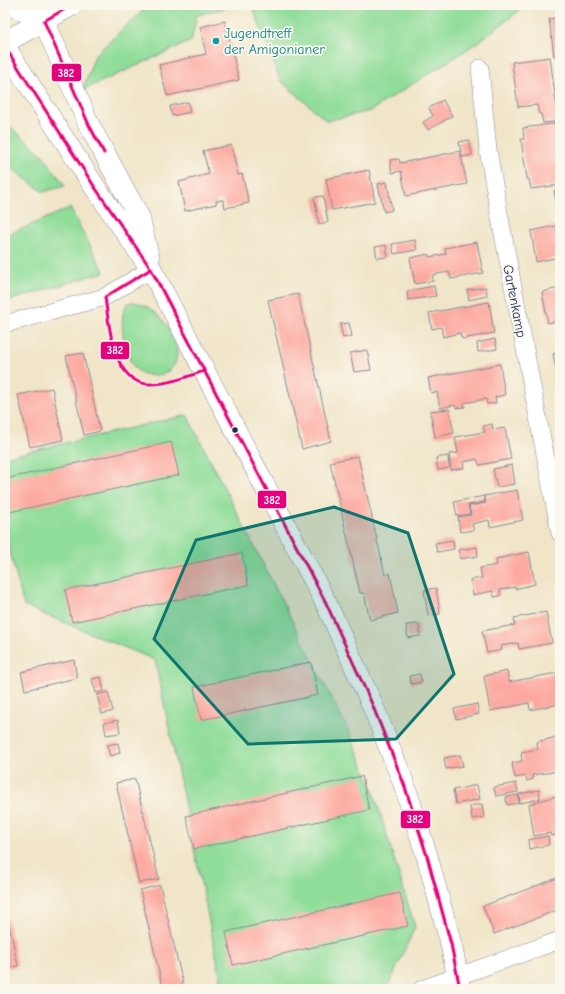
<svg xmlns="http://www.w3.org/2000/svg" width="565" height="994" font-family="'Comic Neue',sans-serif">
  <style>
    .green { fill: #90dd9a; stroke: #56867c }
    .building { fill: #fcaaa1 }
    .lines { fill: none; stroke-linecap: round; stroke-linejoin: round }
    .minor-casing { stroke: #868a93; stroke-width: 18 }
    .tertiary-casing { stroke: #868a93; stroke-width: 22 }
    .minor { stroke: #fff; stroke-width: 17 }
    .tertiary { stroke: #fff; stroke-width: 21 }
    .bus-1-casing { stroke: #fbf7ec; stroke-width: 6 }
    .bus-1 { stroke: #e5007d; stroke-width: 3 }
    .marked { fill: #0f766e; fill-opacity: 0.2; stroke: #0f766e; stroke-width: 3; stroke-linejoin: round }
    .culture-dot { fill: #0f9aa8; stroke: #fbf7ec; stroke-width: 1.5 }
    .bus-dot { fill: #1b2f5e; stroke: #fbf7ec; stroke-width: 1.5 }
    .labels { text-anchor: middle; stroke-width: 3.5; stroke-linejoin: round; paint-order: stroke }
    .culture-label { font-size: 14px; fill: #0d838f; stroke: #fbf7ec; text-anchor: start }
    .street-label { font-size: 14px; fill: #1b2f5e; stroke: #fbf7ec }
    .line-badge { stroke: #fbf7ec; stroke-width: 1.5 }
    .badge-label { font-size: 11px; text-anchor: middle; font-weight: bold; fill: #fff }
  </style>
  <rect width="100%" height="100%" fill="#fbf7ec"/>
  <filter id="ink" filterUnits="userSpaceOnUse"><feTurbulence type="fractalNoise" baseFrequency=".025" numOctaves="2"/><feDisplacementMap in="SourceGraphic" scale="8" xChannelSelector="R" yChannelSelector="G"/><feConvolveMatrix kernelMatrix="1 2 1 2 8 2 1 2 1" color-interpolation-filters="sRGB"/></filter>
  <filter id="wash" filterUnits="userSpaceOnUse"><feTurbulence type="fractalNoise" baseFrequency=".012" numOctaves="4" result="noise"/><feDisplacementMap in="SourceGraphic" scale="16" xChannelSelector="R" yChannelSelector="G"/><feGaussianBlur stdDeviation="0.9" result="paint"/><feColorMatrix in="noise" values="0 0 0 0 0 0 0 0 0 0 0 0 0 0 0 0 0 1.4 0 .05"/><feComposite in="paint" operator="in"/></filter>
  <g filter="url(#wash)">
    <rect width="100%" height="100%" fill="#f0e5c8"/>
    <g class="green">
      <path d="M149,5H237L197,15L191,41L83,90L95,55Z"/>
      <path d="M252,5H527L471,47L370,111L327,121L280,80Z"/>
      <path d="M5,126H9L42,154L65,186L43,192L5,163Z"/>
      <path d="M70,208L104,272L5,302V236Z"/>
      <path d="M130,302C155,301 185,341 175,363C172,369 166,374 159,375C150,377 140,374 134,367C125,356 115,310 130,302Z"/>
      <path d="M187,415L349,732L372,787L415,927L387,989H223L155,660L24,606L5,533V457Z"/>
    </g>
    <g id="blocks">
      <g class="building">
        <path d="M560,17V56H554L549,19Z"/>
        <path d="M225,21L239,80L167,96L159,65L206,54L200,27Z"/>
        <path d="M550,57L556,102L557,112L560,111V121L543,123L541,114H539L537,105L518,107L512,62Z"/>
        <path d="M443,100L452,116L428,130L423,122L433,116L429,108Z"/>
        <path d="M188,102L190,112L172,116L170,106Z"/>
        <path d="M558,123L560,139V185L531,189L529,179H527L521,139H524L523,128Z"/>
        <path d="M469,140L472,155L462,157L459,142Z"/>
        <path d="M231,145L238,175L242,174L249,203L225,208L223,200L216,201V204L185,211L179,182L209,174L203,151Z"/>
        <path d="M460,151L467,184L406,196L401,171L392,173L390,160L399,159L400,163Z"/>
        <path d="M369,170L375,202L332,210L326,179Z"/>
        <path d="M387,182L392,210L384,212L378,184Z"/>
        <path d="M560,190V208L557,209L554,191Z"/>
        <path d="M323,196L328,222L319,224L314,197Z"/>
        <path d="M560,225V257L536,262L531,231Z"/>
        <path d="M415,240L417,250L394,254L392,244Z"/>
        <path d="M477,242L483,273L451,279L449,272L432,275L433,281L415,284L410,258L428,254L429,257L446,254L445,248Z"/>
        <path d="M386,245L388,257L377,258L375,247Z"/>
        <path d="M434,286L436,296L408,300L407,291Z"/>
        <path d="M486,287L487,296L469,300L467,290Z"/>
        <path d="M559,288L560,321L548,323L542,292Z"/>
        <path d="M298,294L331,441L302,449L268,300Z"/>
        <path d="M489,302L494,333L462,339L460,333L443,337L441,327L432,329L429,313Z"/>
        <path d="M349,323L352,336L343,338L340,324Z"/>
        <path d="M495,339L497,349L478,352L477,343Z"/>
        <path d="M367,350L371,370L354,372L350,353Z"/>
        <path d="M83,353L100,431L84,435L66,356Z"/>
        <path d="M560,353V386H559L553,354Z"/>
        <path d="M500,364L505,395L495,397L496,403L487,404L486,399L464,403L465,407L456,408L455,405L440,408L437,392L431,393L428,378Z"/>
        <path d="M52,388L63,440L30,447L18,395Z"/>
        <path d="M449,409L454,433L435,437L430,411Z"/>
        <path d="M492,424L493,430L505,428L511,459L479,465L477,459L463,462L464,468L451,470L449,454L458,453L455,437L485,432L483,426Z"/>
        <path d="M171,442L179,475L5,513V479Z"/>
        <path d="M358,456L385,575L390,573L398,613L370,620L364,593H360L330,462Z"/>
        <path d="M448,456L449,468L438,470L436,458Z"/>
        <path d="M512,465L515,484L497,487L493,469Z"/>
        <path d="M517,490L523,520L490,527L489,520L472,524L474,530L460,532L458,517L471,515L469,506L486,503L484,496Z"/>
        <path d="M484,496L485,502L468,505L470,514L457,516L454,502Z"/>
        <path d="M453,540L454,549L437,552L435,543Z"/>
        <path d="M477,547L478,556L460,559L458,550Z"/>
        <path d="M529,552L535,584L515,589V587L500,590V596L494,597L493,591L473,595L470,580L482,578L480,568L497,565L496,559Z"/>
        <path d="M242,553L248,585L72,622L65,590Z"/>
        <path d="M436,588L440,614L428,616L424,590Z"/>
        <path d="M546,612L552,643L519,649L518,643L501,646L502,650L487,653L482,631L515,625L514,618Z"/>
        <path d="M419,624L420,636L408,638L406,625Z"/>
        <path d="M74,660L77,678L25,690L21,672Z"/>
        <path d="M311,662L318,695L201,720L194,687Z"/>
        <path d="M507,671L509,682L557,673L560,704L530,710L529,703L490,711L484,676Z"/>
        <path d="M420,674L422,682L411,684L410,676Z"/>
        <path d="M101,677L104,691L96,693L92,679Z"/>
        <path d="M108,692L113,711L102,714L97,695Z"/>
        <path d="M477,704L479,714L456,719L454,709Z"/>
        <path d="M118,720L120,733L106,735L104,723Z"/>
        <path d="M556,737L560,738V771L532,775L533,779L527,781L526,776L515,778L512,763L522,761L521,752L538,749L537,742Z"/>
        <path d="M118,743L120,753L110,756L107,745Z"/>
        <path d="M460,755L463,766L446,769L444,758Z"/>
        <path d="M362,776L369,810L194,849L186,816Z"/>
        <path d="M135,779L159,879L139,883L116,783Z"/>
        <path d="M516,783L518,792L496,796L494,787Z"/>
        <path d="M477,785L480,799L456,804L453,790Z"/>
        <path d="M539,790L540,799L520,803L519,794Z"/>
        <path d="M518,795L519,803L507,805L506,797Z"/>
        <path d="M560,795V834L551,836L550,833L534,836L529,804Z"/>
        <path d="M482,804L484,817L472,819L470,806Z"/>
        <path d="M548,836L549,845L529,849L528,840Z"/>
        <path d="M560,877V909L494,934L483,906Z"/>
        <path d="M160,885L183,984L184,989H163L140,890Z"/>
        <path d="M400,893L408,926L233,965L226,932Z"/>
        <path d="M5,919H8L18,966L5,969Z"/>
      </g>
    </g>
  </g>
  <g filter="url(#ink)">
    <use href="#blocks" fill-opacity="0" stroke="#868a93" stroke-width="1"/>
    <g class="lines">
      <defs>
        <g id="minor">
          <path d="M480,68L488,150L499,213L560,533"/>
          <path d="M5,324L105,297L151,269"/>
          <path d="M422,989L560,940"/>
        </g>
        <g id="tertiary">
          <path d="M12,5L44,21L89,125L139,217L149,259"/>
          <path d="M5,42L72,5"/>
          <path d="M5,47L94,186L151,269L326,603L372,704L404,784L427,856L451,944L460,989"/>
        </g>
      </defs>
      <use href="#minor" class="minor-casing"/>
      <use href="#tertiary" class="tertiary-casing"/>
      <use href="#minor" class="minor"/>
      <use href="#tertiary" class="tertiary"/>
      <defs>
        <g id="bus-1">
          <path d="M72,5L44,21L89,125L104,153"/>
          <path d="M5,47L94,186L151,269L326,603L372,704L404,784L427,856L451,944L460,989"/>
          <path d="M151,269L105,297C109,323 112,381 147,384C166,385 187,377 204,371"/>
        </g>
      </defs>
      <use href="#bus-1" class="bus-1-casing"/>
      <use href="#bus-1" class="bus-1"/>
    </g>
  </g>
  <path class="marked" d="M334,507L408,533L454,674L396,739L248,744L154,639L196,540Z"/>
  <circle class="culture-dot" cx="216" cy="41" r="4"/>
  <circle class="bus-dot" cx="235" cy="430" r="3.5"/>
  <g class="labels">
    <g class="culture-label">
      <text x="224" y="38">Jugendtreff<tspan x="224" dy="16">der Amigonianer</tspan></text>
    </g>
    <g class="street-label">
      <text transform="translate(515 301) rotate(79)" y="5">Gartenkamp</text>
    </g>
  </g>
  <g class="line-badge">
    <rect x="51" y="63" width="31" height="19" rx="4" fill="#e5007d"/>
    <rect x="100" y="341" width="30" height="19" rx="4" fill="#e5007d"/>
    <rect x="257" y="490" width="30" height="19" rx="4" fill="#e5007d"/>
    <rect x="400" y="810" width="31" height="19" rx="4" fill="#e5007d"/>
  </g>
  <g class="badge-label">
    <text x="66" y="77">382</text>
    <text x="115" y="354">382</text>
    <text x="272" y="504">382</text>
    <text x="415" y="823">382</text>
  </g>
  <rect width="565" height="994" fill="none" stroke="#fbf7ec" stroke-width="20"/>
</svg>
